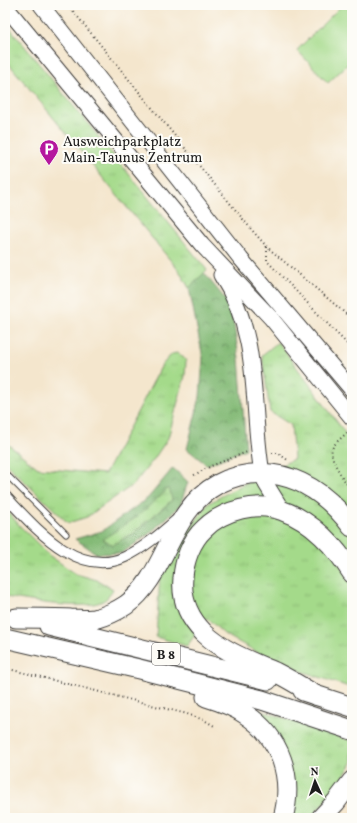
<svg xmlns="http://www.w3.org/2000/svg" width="357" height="823" font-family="Vollkorn,serif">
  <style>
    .grass { fill: url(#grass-tufts); stroke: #607b53 }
    .forest { fill: url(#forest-crowns); stroke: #506b49; fill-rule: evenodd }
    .wetland { fill: url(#wetland-marsh); stroke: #607b53 }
    .garden { fill: #a4da8a; stroke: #607b53 }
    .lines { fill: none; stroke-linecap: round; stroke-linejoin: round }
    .lane-casing { stroke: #3c3a37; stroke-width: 7 }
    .street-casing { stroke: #3c3a37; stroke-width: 12 }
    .secondary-casing { stroke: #3c3a37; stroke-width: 17 }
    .highway-casing { stroke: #3c3a37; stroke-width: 21 }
    .path { stroke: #3c3a37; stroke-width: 2; stroke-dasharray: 1 3; stroke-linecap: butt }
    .lane { stroke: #fff; stroke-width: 5 }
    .street { stroke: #fff; stroke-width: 10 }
    .secondary { stroke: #fff; stroke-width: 15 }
    .highway { stroke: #fff; stroke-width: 19 }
    .labels { text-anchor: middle; stroke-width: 4; stroke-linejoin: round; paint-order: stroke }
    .shield { fill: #fdfcf7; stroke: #605f5e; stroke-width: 1 }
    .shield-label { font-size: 13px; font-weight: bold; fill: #1c1c1c }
    .poi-label { font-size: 14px; fill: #1c1c1c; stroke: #fdfcf7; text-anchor: start }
  </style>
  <defs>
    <pattern id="grass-tufts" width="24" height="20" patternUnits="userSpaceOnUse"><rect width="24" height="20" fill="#a4da8a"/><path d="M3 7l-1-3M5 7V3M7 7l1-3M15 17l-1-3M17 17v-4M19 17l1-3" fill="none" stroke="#8dba76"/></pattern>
    <pattern id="forest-crowns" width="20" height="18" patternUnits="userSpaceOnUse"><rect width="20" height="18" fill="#83ba76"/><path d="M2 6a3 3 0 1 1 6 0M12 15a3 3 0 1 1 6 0" fill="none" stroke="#6a9660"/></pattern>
    <pattern id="wetland-marsh" width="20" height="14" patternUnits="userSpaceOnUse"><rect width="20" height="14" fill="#a4da8a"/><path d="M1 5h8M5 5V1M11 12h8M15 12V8" fill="none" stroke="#8dba76"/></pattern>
  </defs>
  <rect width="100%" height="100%" fill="#fdfcf7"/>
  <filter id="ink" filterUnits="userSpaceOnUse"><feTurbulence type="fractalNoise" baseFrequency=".025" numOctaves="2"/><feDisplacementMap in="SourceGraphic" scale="8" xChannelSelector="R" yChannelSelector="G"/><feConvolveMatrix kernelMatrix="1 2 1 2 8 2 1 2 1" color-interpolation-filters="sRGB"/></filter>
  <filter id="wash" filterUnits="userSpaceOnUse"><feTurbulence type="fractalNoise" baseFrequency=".012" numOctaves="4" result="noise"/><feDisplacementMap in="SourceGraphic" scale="16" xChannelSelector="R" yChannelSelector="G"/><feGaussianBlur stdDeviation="0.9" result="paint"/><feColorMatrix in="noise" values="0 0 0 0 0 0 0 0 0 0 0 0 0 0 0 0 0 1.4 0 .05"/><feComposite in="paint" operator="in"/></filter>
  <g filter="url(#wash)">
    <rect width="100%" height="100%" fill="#f4e6cd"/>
    <g class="grass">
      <path d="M5,22L207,270L189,288L180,272L5,59Z"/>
      <path d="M278,342L352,442V688L277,663L224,634L207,618L187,646L156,637L160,575L167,559L209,503L249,481L294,459L291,425L270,412L262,355Z"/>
      <path d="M177,353L182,356L186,361L185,376L168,438L154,459L134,484L87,517L68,523L5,463V442L38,468L105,474L162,365L172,354Z"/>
      <path d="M5,508L19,525L50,556L76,574L97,580L113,589C111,592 109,597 106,599C89,613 27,600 5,597Z"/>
      <path d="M240,705L260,710L352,741V763L334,792L310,818H287L292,785Z"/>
    </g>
    <g class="forest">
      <path d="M204,273L231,306L239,358L246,449L207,465L187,449L200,397L203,358L189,288Z"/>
      <path d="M173,468L188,482L180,506L149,534L122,553L97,554L75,539L102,531L148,498ZM172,500L135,532L113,545L104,540L137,517Z"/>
    </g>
    <path class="wetland" d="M169,488L172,500L135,532L113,545L103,539L137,517Z"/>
    <path class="garden" d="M342,5H352V60L328,83L297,50Z"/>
  </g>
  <g filter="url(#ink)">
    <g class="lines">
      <defs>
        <path id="lane" d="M5,473L66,534"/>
        <path id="street" d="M5,496C34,526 77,579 125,557C144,548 160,534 175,521"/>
        <g id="secondary">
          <path d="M41,5L241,259L352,390"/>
          <path d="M5,6L202,245L271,318L352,418"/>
          <path d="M221,275C262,338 250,403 262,473L266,484L282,510"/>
        </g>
        <g id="highway">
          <path d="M16,618C35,618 53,618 71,619C79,619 88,620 95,619C106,616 117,611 126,605C168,575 168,511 218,484C235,475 252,472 271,474C305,478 332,500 352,527"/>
          <path d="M49,626L268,680"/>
          <path d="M5,638L139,669L262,700L352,730"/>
          <path d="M303,691L352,707"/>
          <path d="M315,695C302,687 289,679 275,672C250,661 224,652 204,633C189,618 181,599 183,578C184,561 191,541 204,529C223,510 257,501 283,511C312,521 336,547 352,573"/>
          <path d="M206,697C219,701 233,706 245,714C281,737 294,778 283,818"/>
          <path d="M321,818L336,802L352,781"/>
        </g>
      </defs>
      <use href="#lane" class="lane-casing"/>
      <use href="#street" class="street-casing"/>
      <use href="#secondary" class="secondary-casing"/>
      <use href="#highway" class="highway-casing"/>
      <g class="path">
        <path d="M68,5L251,229L267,247L352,319"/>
        <path d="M267,247V261L352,349"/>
        <path d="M350,430C344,436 335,442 332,449C329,460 346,482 352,492"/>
        <path d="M272,453H278L289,461"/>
        <path d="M194,475L211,466L247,452"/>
        <path d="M5,668L187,714L204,720L216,727"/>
      </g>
      <use href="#lane" class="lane"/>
      <use href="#street" class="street"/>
      <use href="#secondary" class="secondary"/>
      <use href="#highway" class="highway"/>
    </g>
  </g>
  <defs>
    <symbol id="parking-pin" viewBox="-11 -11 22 30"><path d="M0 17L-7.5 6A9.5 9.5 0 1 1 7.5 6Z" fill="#b5179e" stroke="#fdfcf7"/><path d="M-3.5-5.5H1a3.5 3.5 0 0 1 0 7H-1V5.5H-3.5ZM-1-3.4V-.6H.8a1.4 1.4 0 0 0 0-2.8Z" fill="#fff"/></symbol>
  </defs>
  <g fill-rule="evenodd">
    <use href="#parking-pin" x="38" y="138" width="22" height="30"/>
  </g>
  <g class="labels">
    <rect class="shield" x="152" y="643" width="28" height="22" rx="3"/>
    <g class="shield-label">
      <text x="166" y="659">B 8</text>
    </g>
    <g class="poi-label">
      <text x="63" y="146">Ausweichparkplatz<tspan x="63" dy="16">Main-Taunus Zentrum</tspan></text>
    </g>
  </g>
  <rect width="357" height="823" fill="none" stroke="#fdfcf7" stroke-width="20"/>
  <g transform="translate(315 781) rotate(357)" stroke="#fdfcf7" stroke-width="3" paint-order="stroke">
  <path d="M0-3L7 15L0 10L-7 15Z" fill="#1c1c1c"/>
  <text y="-6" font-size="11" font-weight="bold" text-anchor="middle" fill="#1c1c1c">N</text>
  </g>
</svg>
